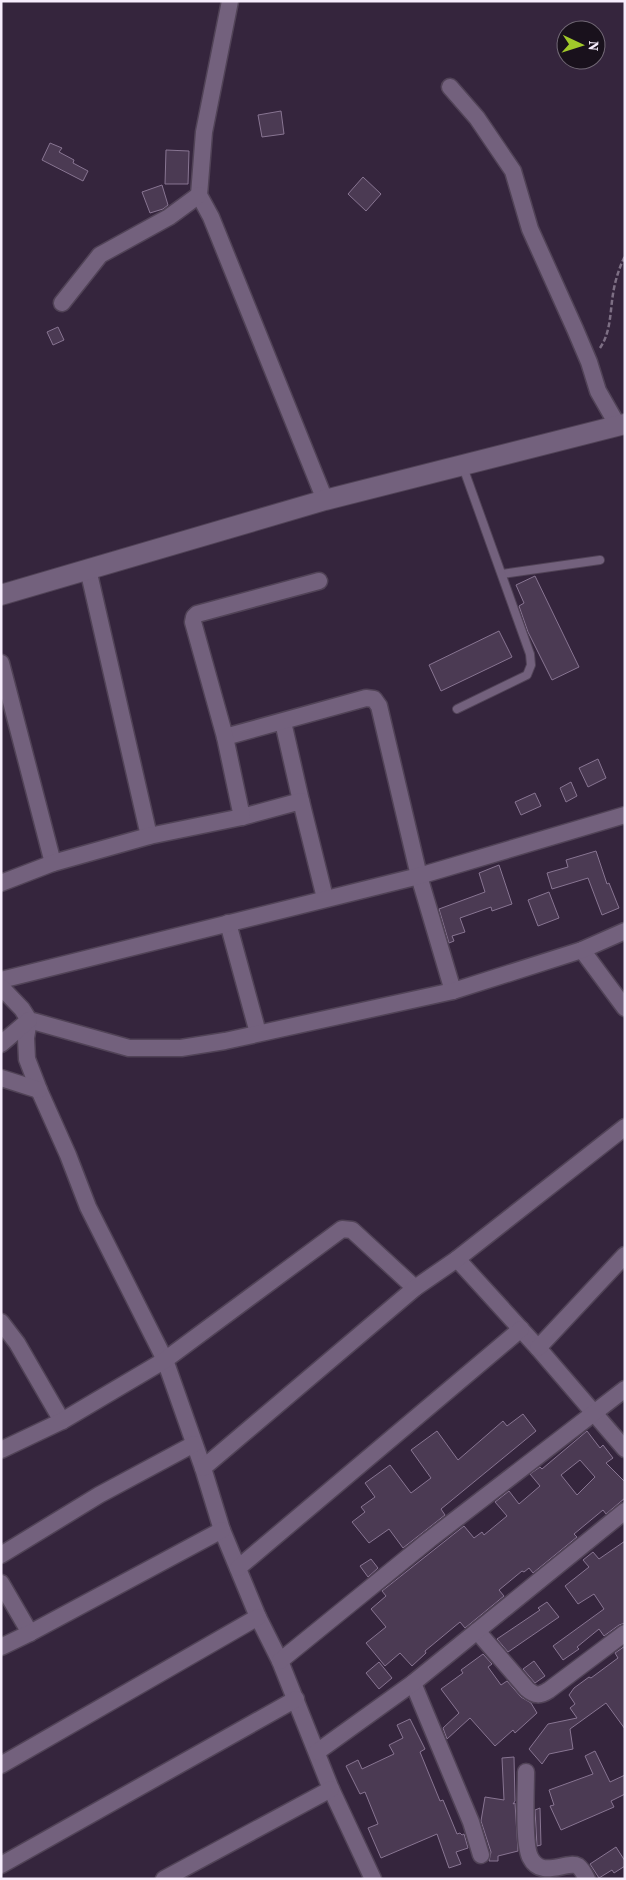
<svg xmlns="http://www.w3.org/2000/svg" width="626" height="1880" font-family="'Source Serif 4',serif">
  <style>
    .building { fill: #4b3a53; stroke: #887592; fill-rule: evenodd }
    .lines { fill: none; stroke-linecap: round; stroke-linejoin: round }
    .service-casing { stroke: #514357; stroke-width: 10 }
    .minor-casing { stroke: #514357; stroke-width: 19 }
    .tertiary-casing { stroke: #514357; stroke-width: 22 }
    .path { stroke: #7d6f84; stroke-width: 2.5; stroke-dasharray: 5 2.5; stroke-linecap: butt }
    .service { stroke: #73617d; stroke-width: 8 }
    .minor { stroke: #73617d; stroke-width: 16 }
    .tertiary { stroke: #73617d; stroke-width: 20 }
  </style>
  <rect width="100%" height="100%" fill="#35253d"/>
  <g class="building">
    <path d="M281,111L284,134L262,137L258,115Z"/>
    <path d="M50,143L62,148L59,152L74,160L73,163L88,171L83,181L42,160Z"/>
    <path d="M166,150L189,151L188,184H165Z"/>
    <path d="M363,177L381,194L366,211L348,194Z"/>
    <path d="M162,185L168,205L163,209L150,213L142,192Z"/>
    <path d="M58,327L64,340L53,345L47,332Z"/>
    <path d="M535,576L579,667L552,680L528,632L519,606L524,603L516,585Z"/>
    <path d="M499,631L512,657L441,691L429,665Z"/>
    <path d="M598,759L606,778L588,787L579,768Z"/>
    <path d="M571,782L577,796L566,802L560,788Z"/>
    <path d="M535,793L541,806L521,815L515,802Z"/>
    <path d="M596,851L607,884L609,883L619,908L602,915L588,878L552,889L547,873L568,867L566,860Z"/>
    <path d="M499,865L512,904L492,911L491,907L460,918L465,932L452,936L454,941L449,943L439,909L485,892L479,873Z"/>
    <path d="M549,892L559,918L538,926L528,900Z"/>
    <path d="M523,1414L536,1431L441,1509L445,1515L403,1548L389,1529L369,1543L352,1522L365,1512L361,1507L375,1497L365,1483L390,1465L411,1493L431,1478L411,1450L437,1431L458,1460L503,1421L507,1426Z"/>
    <path d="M587,1431L600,1448L603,1445L613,1458L606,1463L625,1482V1498L606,1514L603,1510L574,1534L577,1537L533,1573L529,1568L524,1572L522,1571L499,1590L504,1596L465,1628L460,1622L425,1651L426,1653L412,1666L400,1653L385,1666L366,1643L386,1627L371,1609L386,1596L382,1591L464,1526L474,1538L482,1532L484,1535L507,1516L495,1502L509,1491L519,1504L540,1486L530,1474L540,1467L542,1469ZM580,1460L595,1477L577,1495L561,1475Z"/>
    <path d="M625,1541V1623L619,1625L604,1636L599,1629L577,1647L579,1649L563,1660L553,1646L604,1609L594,1594L578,1604L565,1586L589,1567L583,1560L593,1552L599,1559Z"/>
    <path d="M371,1559L378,1568L368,1577L360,1566Z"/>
    <path d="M547,1602L559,1617L508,1652L497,1639L540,1610L538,1608Z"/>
    <path d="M625,1646V1729L606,1703L570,1729L573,1749L549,1754L542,1764L529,1749L548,1724L577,1718L570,1708L575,1704L569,1695L574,1688L589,1677L591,1678L618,1658L615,1653Z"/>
    <path d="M483,1654L492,1664L488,1667L501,1685L507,1681L521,1697L531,1703L537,1713L515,1733L513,1730L495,1746L470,1718L447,1739L443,1728L459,1713L441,1689L463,1673L461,1670Z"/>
    <path d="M534,1661L545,1676L535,1683L523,1669Z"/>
    <path d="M379,1662L392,1678L379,1689L366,1673Z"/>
    <path d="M410,1719L425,1749L420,1752L440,1801L443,1800L457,1834L460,1833L462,1835L464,1834L468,1848L456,1852L461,1864L449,1868L437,1834L381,1858L368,1828L378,1824L365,1792L360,1794L346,1766L358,1760L362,1769L394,1754L389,1745L403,1738L397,1725Z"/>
    <path d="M595,1751L610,1782L625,1775V1794L611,1801L614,1807L561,1830L550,1806L554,1805L549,1790L593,1774L585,1756Z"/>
    <path d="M514,1757L515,1801L513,1804L515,1803L518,1851L498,1856V1861H489L491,1852L481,1821L485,1797L504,1800L502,1758Z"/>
    <path d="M540,1808L541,1845L537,1846L535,1810Z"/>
    <path d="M616,1847L625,1861V1866L614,1873L612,1870L599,1878L590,1864Z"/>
  </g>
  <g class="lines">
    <defs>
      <g id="service">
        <path d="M502,574L600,560"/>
        <path d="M457,709L527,675L531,665L530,654L463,467"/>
      </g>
      <g id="minor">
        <path d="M230,1L204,132L199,195L211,217L325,500"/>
        <path d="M450,87L477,118L513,171L530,229L575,329L589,362L598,391L618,426"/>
        <path d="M62,303L100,255L169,217L199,195"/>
        <path d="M88,569L149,836"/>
        <path d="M1,663L53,863"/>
        <path d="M283,722L301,801"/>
        <path d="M225,737L366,698L374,699L379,706L419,876L453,991"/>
        <path d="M242,817L301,801L325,898"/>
        <path d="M1,883L53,863L149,836L242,817L225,737L193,622L194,617L197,614L319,581"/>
        <path d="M228,923L258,1033"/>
        <path d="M582,950L625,1008"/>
        <path d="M1,980L419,876L625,815"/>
        <path d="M1,987L22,1009L29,1020L129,1048H181L225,1041L453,991L582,950L625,931"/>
        <path d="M29,1020L26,1038L27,1059L39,1090L68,1155L88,1207L165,1360L203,1468L222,1530L258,1617L280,1661L331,1789L373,1879"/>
        <path d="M1,1044L29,1020"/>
        <path d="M1,1078L39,1090"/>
        <path d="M457,1259L538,1348L625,1449"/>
        <path d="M1,1322L17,1343L62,1421"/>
        <path d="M538,1348L625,1255"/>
        <path d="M1,1450L62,1421L165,1360L342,1229L352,1230L415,1288"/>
        <path d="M203,1468L415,1288L457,1259L625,1127"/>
        <path d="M1,1555L99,1495L194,1444"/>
        <path d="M238,1568L521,1329"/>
        <path d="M1,1583L30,1633"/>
        <path d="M477,1631L527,1689C535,1696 540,1696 549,1690L625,1633"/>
        <path d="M1,1647L30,1633L222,1530"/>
        <path d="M280,1661L429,1540L625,1389"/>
        <path d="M413,1683L471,1822L481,1855"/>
        <path d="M317,1752L413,1683L625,1511"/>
        <path d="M1,1765L258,1617"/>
        <path d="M526,1772C526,1791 523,1842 530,1857C541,1880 567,1860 578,1866C582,1869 585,1875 587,1879"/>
        <path d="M1,1865L296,1699"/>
        <path d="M164,1879L331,1789"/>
      </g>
      <path id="tertiary" d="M1,595L325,500L625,424"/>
    </defs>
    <use href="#service" class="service-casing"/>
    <use href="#minor" class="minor-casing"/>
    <use href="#tertiary" class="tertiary-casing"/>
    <path class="path" d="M600,348C611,332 610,312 613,294C615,281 619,268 625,256"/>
    <use href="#service" class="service"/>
    <use href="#minor" class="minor"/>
    <use href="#tertiary" class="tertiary"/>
  </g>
  <rect width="626" height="1880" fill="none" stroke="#f7edfd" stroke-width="5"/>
  <g transform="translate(581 45) rotate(94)"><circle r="24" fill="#19111c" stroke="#726976"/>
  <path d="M0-4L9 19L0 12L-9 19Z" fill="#a1c92a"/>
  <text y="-8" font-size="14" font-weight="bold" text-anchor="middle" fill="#f7edfd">N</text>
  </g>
</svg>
